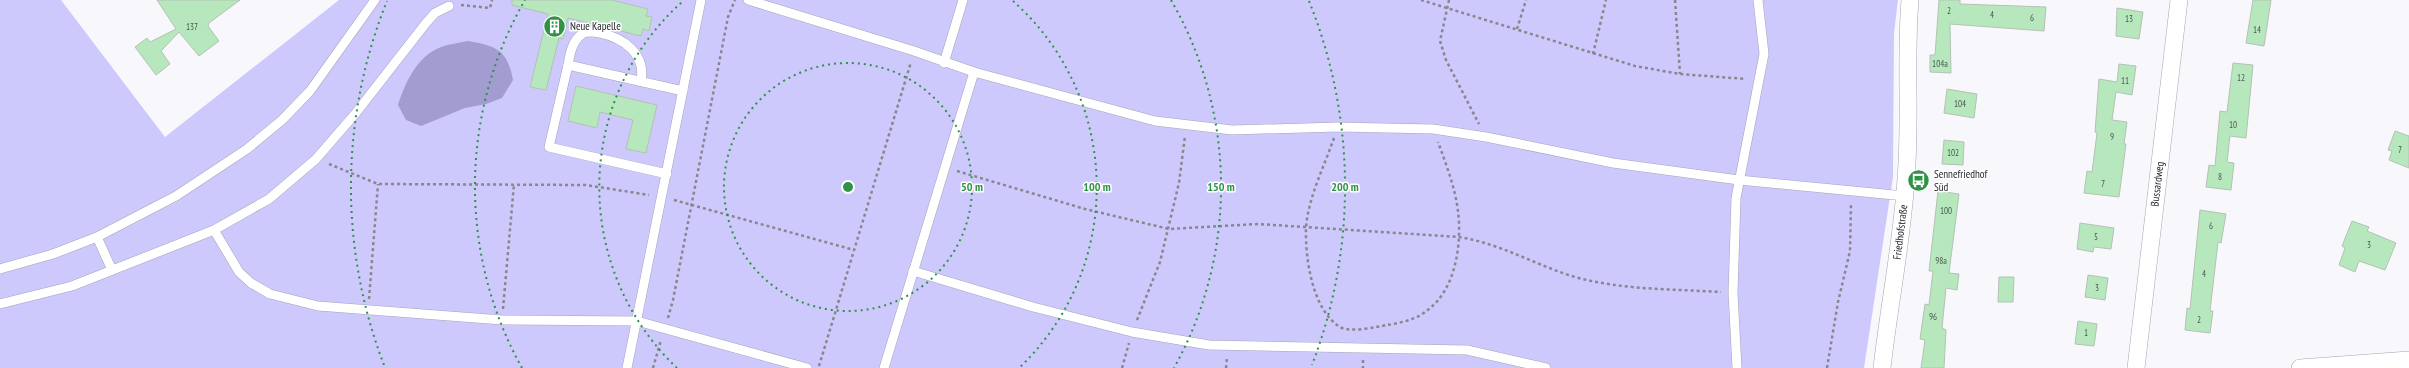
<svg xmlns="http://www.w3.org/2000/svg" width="2409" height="368" font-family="'PT Sans Narrow',sans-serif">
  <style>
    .green { fill: #cec9fd }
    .water { fill: #a29cd1 }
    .building { fill: #b7e7bd; stroke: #b3c2b4 }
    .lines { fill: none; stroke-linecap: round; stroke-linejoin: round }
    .lane-casing { stroke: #a5a4b6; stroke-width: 10 }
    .street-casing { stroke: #a5a4b6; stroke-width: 18 }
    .path { stroke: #87878d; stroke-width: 2.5; stroke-dasharray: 3 3; stroke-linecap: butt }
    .lane { stroke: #fff; stroke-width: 9 }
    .street { stroke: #fff; stroke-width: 17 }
    .ring { fill: none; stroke: #2e9247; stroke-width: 2; stroke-dasharray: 2 4 }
    .labels { text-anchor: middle; stroke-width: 3; stroke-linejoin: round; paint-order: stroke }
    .number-label { font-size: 9px; fill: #4a5650 }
    .poi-label { font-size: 11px; fill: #25252c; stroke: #fff; text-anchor: start }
    .street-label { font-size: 11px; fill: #25252c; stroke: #fff }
    .centre { fill: #2e9247; stroke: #fff; stroke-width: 2 }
    .ring-label { font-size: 12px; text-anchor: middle; font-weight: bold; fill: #2e9247; stroke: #fff; stroke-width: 3; stroke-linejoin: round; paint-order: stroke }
  </style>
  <rect width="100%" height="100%" fill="#f8f8fc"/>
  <path class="green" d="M0,0H61L165,137L339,0H1898L1894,33L1893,177L1864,368H0Z"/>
  <path class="water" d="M468,41C496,46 507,49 513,80L502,98L486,104L465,108L421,126L406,120L398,105C405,83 417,56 441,47C449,44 459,43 468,41Z"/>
  <g class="building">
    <path d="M157,0H240L209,23L208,26L219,41L199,56L179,32L161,51L170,64L156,75L135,47L147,38L150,42L176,29Z"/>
    <path d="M512,0H612L648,9L646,16L652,17L649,31L643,29L641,36L568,18L563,39L559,38L546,90L530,87L548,14L512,5Z"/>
    <path d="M1939,0H1960V4L2046,7L2044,31L1950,24L1951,73L1930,72V55H1935Z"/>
    <path d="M2253,0H2271L2264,46L2246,43Z"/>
    <path d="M2117,8L2143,12L2139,39L2116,36Z"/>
    <path d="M2233,63L2253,65L2246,138L2230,136L2227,162L2234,163L2231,190L2206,187L2209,165L2215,166L2220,111L2227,112Z"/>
    <path d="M2119,64L2136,66L2132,95L2116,92L2112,120L2127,122L2124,144H2126L2119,197L2084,193L2087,171L2092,172L2097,133L2095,132L2099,79L2117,82Z"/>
    <path d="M576,86L657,105L646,153L626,149L633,120L600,112L597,128L568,121Z"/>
    <path d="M1947,89L1977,94L1974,118L1944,113Z"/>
    <path d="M2395,131L2409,136V168L2389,160L2392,151L2388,150Z"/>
    <path d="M1944,140L1964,142L1963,165L1942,164Z"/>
    <path d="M1938,191L1959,194L1949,273L1959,274L1957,290L1946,288L1942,328L1946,330L1944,368H1921L1925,340L1920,339L1925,304L1929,305L1933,271H1929Z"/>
    <path d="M2200,210L2226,214L2221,243L2218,242L2210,311H2213L2210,333L2185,330L2187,308L2190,309Z"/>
    <path d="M2352,221L2369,227L2367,231L2396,243L2385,270L2359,261L2355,272L2339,265L2345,248L2342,246Z"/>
    <path d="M2080,223L2114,228L2111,249L2094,247L2093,252L2077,249Z"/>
    <path d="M2088,275L2108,278L2105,300L2085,297Z"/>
    <path d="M1999,277H2014L2013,302H1998Z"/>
    <path d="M2078,321L2097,324L2094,346L2075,344Z"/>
  </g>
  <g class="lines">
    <defs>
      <g id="lane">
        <path d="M748,0L914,51L974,72L1155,121L1232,130L1338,127L1433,129L1486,137L1613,163L1739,180L1905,196"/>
        <path d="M944,63L963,0"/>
        <path d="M568,65C570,54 572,41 582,34C587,31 595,32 600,33C624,38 646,54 641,81"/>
        <path d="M667,174L549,147L568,65L683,91"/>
        <path d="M214,230L239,272L251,283L270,294L318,306L502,320L637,321L807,368"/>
        <path d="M97,237L112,270"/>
        <path d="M0,269L53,254L97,237L176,196L247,149L282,120L310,91L375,0"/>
        <path d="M913,271L1033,307L1132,332L1209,345L1467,350L1546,368"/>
        <path d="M0,304L72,286L214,230L269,199L316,159L355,114L426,23L435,13L449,6"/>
        <path d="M627,368L701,0"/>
        <path d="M884,368L974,72"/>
        <path d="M1737,368L1733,293L1736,198L1764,54L1758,0"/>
      </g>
      <g id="street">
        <path d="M1882,368C1889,305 1902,242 1906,179C1911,119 1905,60 1910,0"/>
        <path d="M2136,368L2179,0"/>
        <path d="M2300,368L2409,360"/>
      </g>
    </defs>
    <use href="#lane" class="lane-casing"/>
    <use href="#street" class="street-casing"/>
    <g class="path">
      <path d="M1421,0L1635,66L1680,74L1746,79"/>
      <path d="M1449,0L1440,41L1446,60L1479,124"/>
      <path d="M1675,0L1680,74"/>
      <path d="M461,5L490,8L492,0"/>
      <path d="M1517,29L1526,0"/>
      <path d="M1593,54L1606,0"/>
      <path d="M1334,138C1324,167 1308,198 1306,228C1305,257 1312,310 1340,327C1350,333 1376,327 1387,325C1401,323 1418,319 1429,309C1456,288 1462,243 1458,211C1455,187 1446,164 1438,142"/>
      <path d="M329,164L378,184L586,185L649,195"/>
      <path d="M957,171L1085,209L1169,229L1258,224L1459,237C1502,244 1535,265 1575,277C1622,290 1672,289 1721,292"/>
      <path d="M674,200L854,250"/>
      <path d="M369,299L378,184"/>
      <path d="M503,309L514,184"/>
      <path d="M668,318L673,300L728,17L735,0"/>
      <path d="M1137,320L1160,262L1179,183L1185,136"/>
      <path d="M1363,360V368"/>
      <path d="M819,366L911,62"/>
      <path d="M653,368L661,340"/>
      <path d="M1122,368L1129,343"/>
      <path d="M1226,368L1227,358"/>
      <path d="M1827,368L1838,302L1850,251L1851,203"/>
    </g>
    <use href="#lane" class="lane"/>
    <use href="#street" class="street"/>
  </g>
  <g class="ring">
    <circle cx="848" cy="187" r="124"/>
    <path d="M677 368A249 249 0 0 1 683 1M1013 1A249 249 0 0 1 1019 368"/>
    <path d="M522 368A373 373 0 0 1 525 0M1171 0A373 373 0 0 1 1174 368"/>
    <path d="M384 365A497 497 0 0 1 387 1M1309 1A497 497 0 0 1 1312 365"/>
  </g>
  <defs>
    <symbol id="building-disc" viewBox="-11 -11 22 22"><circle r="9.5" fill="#2e9247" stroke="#fff"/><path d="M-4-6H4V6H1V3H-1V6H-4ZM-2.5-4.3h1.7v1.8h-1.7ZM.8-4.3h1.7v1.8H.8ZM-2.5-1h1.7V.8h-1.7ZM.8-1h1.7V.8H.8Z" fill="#fff"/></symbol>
    <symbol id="bus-disc" viewBox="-11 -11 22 22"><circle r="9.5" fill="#2e9247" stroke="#fff"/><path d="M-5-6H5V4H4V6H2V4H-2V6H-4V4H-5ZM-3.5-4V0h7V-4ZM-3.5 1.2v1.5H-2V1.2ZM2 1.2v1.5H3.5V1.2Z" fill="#fff"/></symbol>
  </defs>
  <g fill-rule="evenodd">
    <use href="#building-disc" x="542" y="14" width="25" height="25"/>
    <use href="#bus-disc" x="1906" y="168" width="25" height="25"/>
  </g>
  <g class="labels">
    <g class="number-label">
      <text x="1949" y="14">2</text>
      <text x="1992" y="18">4</text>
      <text x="2032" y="21">6</text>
      <text x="2129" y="22">13</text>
      <text x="192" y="30">137</text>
      <text x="2257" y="33">14</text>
      <text x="1940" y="67">104a</text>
      <text x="2241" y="81">12</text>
      <text x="2125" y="84">11</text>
      <text x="1960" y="107">104</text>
      <text x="2233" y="128">10</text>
      <text x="2112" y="140">9</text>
      <text x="2400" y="153">7</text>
      <text x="1953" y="156">102</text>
      <text x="2220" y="180">8</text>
      <text x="2103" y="187">7</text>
      <text x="1946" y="214">100</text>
      <text x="2211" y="229">6</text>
      <text x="2096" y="240">5</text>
      <text x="2369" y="248">3</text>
      <text x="1941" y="264">98a</text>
      <text x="2204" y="277">4</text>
      <text x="2097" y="291">3</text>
      <text x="1933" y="320">96</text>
      <text x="2199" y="323">2</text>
      <text x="2086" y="336">1</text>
    </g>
    <g class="poi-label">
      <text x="570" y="30">Neue Kapelle</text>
      <text x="1934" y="178">Sennefriedhof<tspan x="1934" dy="13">Süd</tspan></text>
    </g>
    <g class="street-label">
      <text transform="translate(2157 184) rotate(-83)" y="4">Bussardweg</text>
      <text transform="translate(1900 232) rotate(-83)" y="4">Friedhofstraße</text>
    </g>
  </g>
  <circle cx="848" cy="187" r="6" class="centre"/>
  <g class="ring-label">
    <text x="972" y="191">50 m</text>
    <text x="1097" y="191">100 m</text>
    <text x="1221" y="191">150 m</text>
    <text x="1345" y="191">200 m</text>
  </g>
</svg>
